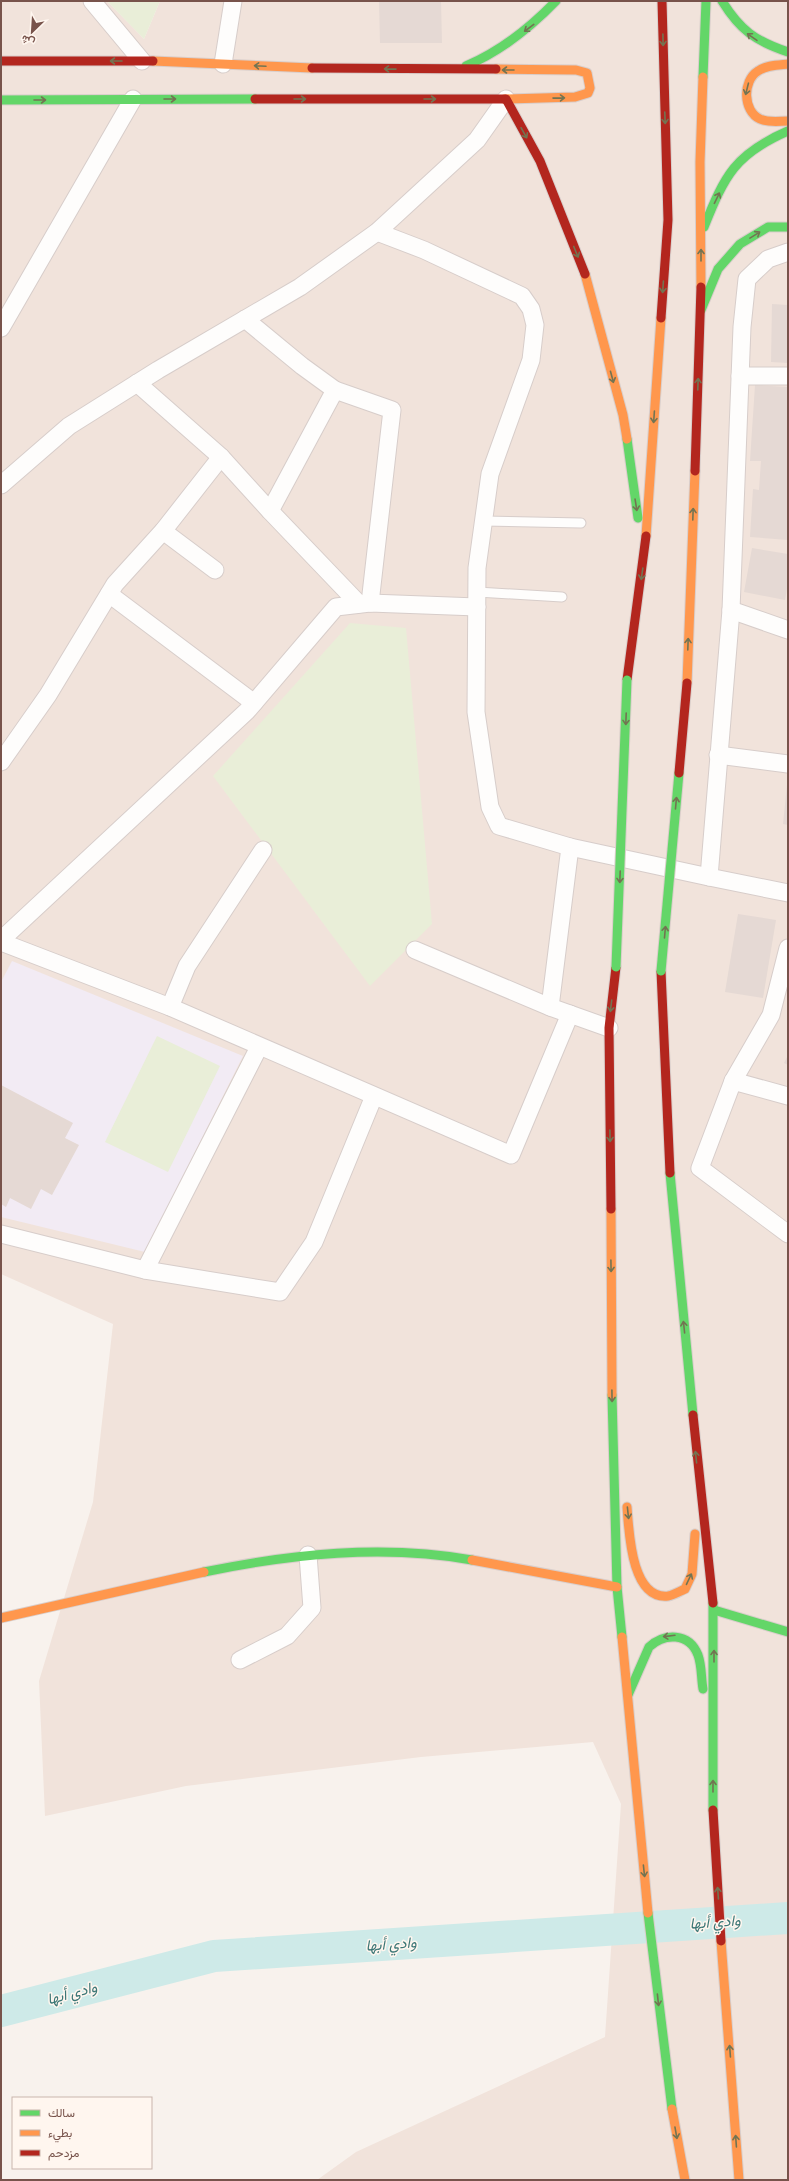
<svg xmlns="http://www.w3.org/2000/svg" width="789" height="2181" font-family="'Nunito Sans',Vazirmatn,sans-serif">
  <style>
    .residential { fill: #f1e3db }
    .education { fill: #f2ebf4 }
    .green { fill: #e9eed8 }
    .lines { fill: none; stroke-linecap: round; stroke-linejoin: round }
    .river { stroke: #ceeae8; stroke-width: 32 }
    .building { fill: #e5d9d4 }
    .lane-casing { stroke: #d7cdca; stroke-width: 11 }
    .street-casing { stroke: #d7cdca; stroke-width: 19 }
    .fast-casing { stroke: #d9cecb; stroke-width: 11 }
    .slow-casing { stroke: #d9cecb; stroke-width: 11 }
    .jam-casing { stroke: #d9cecb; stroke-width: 11 }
    .lane { stroke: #fefdfc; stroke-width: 9 }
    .street { stroke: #fefdfc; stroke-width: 17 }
    .fast { stroke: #63d668; stroke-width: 9 }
    .slow { stroke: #ff974d; stroke-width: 9 }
    .jam { stroke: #b3261e; stroke-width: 9 }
    .fast-bridge-casing { stroke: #daceca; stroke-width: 11; stroke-linecap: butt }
    .jam-bridge-casing { stroke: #daceca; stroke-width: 11; stroke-linecap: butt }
    .fast-bridge { stroke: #63d668; stroke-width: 9 }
    .jam-bridge { stroke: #b3261e; stroke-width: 9 }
    .oneway { stroke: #737452 }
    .labels { text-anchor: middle; stroke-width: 3; stroke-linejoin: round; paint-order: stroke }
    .water-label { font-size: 15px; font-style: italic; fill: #3b7675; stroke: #fff6ef }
  </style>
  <rect width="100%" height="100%" fill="#f8f2ed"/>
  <path class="residential" d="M1,1H107L144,39L160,1H788V2180H317L356,2152L605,2037L621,1804L593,1742L421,1757L186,1786L45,1816L39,1681L93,1502L113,1324L1,1274Z"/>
  <path class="education" d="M12,961L243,1056L145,1252L1,1217V982Z"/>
  <g class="green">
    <path d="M107,1H160L144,39Z"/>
    <path d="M350,623L406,628L432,924L370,986L213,776Z"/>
    <path d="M157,1036L220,1066L168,1172L105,1142Z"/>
  </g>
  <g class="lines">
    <path class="river" d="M1,2011L214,1956L788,1918"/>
  </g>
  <g class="building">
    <path d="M379,1H441L442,43H380Z"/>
    <path d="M772,304L788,305V363L771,362Z"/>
    <path d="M755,385L788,387V540L750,537L753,489L759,490L761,461H750Z"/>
    <path d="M752,548L788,554V583L785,600L744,592Z"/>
    <path d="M787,785H788V825L783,824Z"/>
    <path d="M738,914L776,920L763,998L725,992Z"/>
    <path d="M788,1055V1065L784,1063Z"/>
    <path d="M1,1085L73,1123L65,1138L79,1145L52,1195L41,1189L31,1209L10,1198L6,1207L1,1204Z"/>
  </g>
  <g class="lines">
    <defs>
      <g id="lane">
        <path d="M484,521L581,523"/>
        <path d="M477,592L562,597"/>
      </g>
      <g id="street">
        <path d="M92,1L142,61"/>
        <path d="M223,64L233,1"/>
        <path d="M377,232L424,250L522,296L531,309L535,325L531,360L490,474L477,568L476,712L490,807L499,826L570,847L550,1007"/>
        <path d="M788,252L768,259L747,279L742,327L731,610L709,877L788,893"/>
        <path d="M245,319L302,366L335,390L392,410L370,603"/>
        <path d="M1,328L133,99"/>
        <path d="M740,376H788"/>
        <path d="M137,383L221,457L270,511L359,604"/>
        <path d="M1,485L69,426L158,370L300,287L377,232L477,140L506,99"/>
        <path d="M270,511L335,390"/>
        <path d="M163,531L215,570"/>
        <path d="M109,594L254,703"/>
        <path d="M731,610L788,630"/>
        <path d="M718,755L788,764"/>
        <path d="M1,762L48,695L115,584L163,531L221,457"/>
        <path d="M570,847L709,877"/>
        <path d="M1,940L247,711L336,607L370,603L477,607"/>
        <path d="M1,942L170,1007L511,1155L570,1014"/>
        <path d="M788,948L771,1015L733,1081L700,1168L788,1234"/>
        <path d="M415,950L550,1007L609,1028"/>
        <path d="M170,1007L187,966L263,850"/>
        <path d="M733,1081L788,1096"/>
        <path d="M1,1234L145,1270L280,1292L314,1242L374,1096"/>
        <path d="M145,1270L259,1047"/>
        <path d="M240,1660L287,1636L312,1608L308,1555"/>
      </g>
      <g id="fast">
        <path d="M722,1C740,30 755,41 788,52"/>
        <path d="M466,66C501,51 529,29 556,1"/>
        <path d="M703,77L706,1"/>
        <path d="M1,100L255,99"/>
        <path d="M704,227C725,175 735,154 788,131"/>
        <path d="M701,310L718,269L740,244L768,227H788"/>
        <path d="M627,439L638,518"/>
        <path d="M670,1173L693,1415"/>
        <path d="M612,1395L617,1587L622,1637"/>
        <path d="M204,1572C291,1554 383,1544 472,1560"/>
        <path d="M714,1610L788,1632"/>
        <path d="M628,1695L649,1647C664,1633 689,1632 698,1655C702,1666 701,1678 703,1689"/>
        <path d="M713,1810V1603"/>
        <path d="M648,1913L672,2109"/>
      </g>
      <g id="slow">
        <path d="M153,61L312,68"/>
        <path d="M788,64C778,65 766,65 758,71C742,81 743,111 760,119C769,123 779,121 788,121"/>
        <path d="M496,69L576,70L587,73L590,88L588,93L575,97L504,99"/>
        <path d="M585,274L623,415L627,439"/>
        <path d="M701,287L700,162L703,77"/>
        <path d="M646,536L661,318"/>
        <path d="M687,683L695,471"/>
        <path d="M611,1209L612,1395"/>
        <path d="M627,1507C629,1531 631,1600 668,1596C674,1595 680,1591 685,1589L692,1574L695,1534"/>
        <path d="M472,1560L617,1587"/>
        <path d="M1,1618L204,1572"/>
        <path d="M622,1637L648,1913"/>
        <path d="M721,1941L739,2180"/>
        <path d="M672,2109L685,2180"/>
      </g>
      <g id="jam">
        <path d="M1,61H153"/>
        <path d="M312,68L496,69"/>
        <path d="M255,99H504"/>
        <path d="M506,99L540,161L585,274"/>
        <path d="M661,318L668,220L662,1"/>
        <path d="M695,471L701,287"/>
        <path d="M627,680L646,536"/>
        <path d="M661,971L670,1173"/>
        <path d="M611,1209L609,1028L616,967"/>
        <path d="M693,1415L713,1603"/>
        <path d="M713,1810L721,1941"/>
      </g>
    </defs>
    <use href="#lane" class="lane-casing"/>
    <use href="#street" class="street-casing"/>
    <use href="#fast" class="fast-casing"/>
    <use href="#slow" class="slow-casing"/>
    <use href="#jam" class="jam-casing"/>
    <use href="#lane" class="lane"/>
    <use href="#street" class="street"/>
    <use href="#fast" class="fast"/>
    <use href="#slow" class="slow"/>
    <use href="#jam" class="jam"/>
    <defs>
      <g id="fast-bridge">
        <path d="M616,967L627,680"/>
        <path d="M661,971L679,773"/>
      </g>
      <path id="jam-bridge" d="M679,773L687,683"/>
    </defs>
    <use href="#fast-bridge" class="fast-bridge-casing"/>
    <use href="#jam-bridge" class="jam-bridge-casing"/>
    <use href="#fast-bridge" class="fast-bridge"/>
    <use href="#jam-bridge" class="jam-bridge"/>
  </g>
  <defs><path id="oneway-shaft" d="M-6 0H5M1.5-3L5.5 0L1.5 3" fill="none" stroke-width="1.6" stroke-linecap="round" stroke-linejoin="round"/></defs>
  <g class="oneway">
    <use href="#oneway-shaft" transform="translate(529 28) rotate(143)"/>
    <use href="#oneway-shaft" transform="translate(752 37) rotate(-145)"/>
    <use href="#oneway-shaft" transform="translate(663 40) rotate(89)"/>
    <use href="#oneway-shaft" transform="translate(116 61) rotate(180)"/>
    <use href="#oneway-shaft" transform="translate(260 66) rotate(-177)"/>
    <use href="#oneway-shaft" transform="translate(390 69) rotate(-179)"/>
    <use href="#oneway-shaft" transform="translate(508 70) rotate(-180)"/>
    <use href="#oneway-shaft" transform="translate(747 89) rotate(104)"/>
    <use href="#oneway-shaft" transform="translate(559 98) rotate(-1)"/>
    <use href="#oneway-shaft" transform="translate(170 99)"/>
    <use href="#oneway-shaft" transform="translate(300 99)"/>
    <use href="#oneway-shaft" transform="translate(430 99)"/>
    <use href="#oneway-shaft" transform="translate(40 100)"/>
    <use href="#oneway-shaft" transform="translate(665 118) rotate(88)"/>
    <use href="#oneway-shaft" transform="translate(524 133) rotate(61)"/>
    <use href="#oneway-shaft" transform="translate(717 198) rotate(-64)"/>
    <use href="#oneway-shaft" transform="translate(755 235) rotate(-32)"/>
    <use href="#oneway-shaft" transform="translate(576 252) rotate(68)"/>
    <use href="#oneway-shaft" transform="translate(701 255) rotate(-90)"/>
    <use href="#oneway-shaft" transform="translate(663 287) rotate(94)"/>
    <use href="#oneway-shaft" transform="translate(612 377) rotate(75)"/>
    <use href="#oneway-shaft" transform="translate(698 384) rotate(-88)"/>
    <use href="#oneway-shaft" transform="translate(654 417) rotate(94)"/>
    <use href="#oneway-shaft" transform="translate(636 505) rotate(81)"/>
    <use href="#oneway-shaft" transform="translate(693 514) rotate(-88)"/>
    <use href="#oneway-shaft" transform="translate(642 574) rotate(98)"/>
    <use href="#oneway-shaft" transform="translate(688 644) rotate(-88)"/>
    <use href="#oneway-shaft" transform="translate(626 719) rotate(92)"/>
    <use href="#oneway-shaft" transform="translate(676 803) rotate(-85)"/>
    <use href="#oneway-shaft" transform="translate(620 877) rotate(92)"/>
    <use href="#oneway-shaft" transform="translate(665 932) rotate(-85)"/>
    <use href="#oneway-shaft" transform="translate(611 1006) rotate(97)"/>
    <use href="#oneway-shaft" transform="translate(610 1136) rotate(89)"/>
    <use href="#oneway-shaft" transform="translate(611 1266) rotate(89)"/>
    <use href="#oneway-shaft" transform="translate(684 1327) rotate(-96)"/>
    <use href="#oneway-shaft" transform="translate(612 1396) rotate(89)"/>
    <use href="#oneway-shaft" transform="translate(696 1457) rotate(-96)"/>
    <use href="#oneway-shaft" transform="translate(628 1513) rotate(84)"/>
    <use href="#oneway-shaft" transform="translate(689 1579) rotate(-65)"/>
    <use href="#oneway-shaft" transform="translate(669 1636) rotate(173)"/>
    <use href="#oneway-shaft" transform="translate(714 1656) rotate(-90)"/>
    <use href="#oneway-shaft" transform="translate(713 1786) rotate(-90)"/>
    <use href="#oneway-shaft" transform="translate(644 1871) rotate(84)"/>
    <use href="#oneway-shaft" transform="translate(718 1893) rotate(-94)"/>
    <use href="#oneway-shaft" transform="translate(658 2000) rotate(84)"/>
    <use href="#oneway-shaft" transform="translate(730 2051) rotate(-94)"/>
    <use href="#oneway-shaft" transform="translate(676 2133) rotate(80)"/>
    <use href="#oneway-shaft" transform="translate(736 2141) rotate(-94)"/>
  </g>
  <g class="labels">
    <g class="water-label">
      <text transform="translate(715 1922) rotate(-4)" y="5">وادي أبها</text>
      <text transform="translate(391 1944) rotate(-4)" y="5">وادي أبها</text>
      <text transform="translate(72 1993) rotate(-15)" y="5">وادي أبها</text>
    </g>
  </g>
  <rect width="789" height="2181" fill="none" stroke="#78534b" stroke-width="4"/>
  <rect x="12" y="2097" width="140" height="72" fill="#fff6ef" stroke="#c9b5ad"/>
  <rect x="20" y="2110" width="20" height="6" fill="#63d668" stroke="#c9b5ad"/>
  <text x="48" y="2117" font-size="12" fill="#78534b">سالك</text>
  <rect x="20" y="2130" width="20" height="6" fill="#ff974d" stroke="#c9b5ad"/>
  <text x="48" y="2137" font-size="12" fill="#78534b">بطيء</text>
  <rect x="20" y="2150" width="20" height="6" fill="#b3261e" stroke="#c9b5ad"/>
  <text x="48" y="2157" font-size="12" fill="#78534b">مزدحم</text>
  <g transform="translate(32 32) rotate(205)" stroke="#fff6ef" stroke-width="3" paint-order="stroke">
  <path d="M0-3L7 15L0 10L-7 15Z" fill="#78534b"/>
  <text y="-6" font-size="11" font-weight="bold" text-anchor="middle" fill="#78534b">ش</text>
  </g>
</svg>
